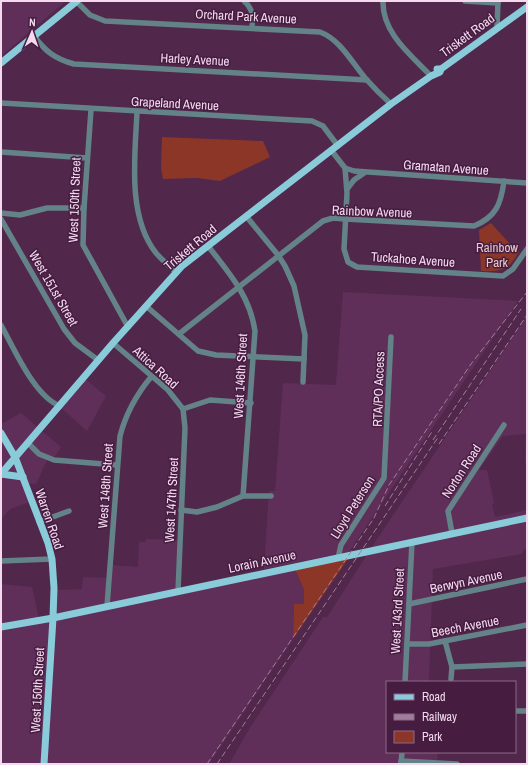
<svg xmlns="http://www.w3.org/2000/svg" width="528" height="765" font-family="'Archivo Narrow',sans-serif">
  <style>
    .built { fill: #5f2f59 }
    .green { fill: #8b3627 }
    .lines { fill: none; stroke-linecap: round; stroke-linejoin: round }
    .minor { stroke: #638389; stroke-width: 5.5 }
    .major { stroke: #89cbd9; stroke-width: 7 }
    .rail { stroke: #a07d9b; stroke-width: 1; stroke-dasharray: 6 3; stroke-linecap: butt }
    .labels { text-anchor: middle; stroke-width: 3; stroke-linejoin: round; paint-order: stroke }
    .street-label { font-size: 13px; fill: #f4d9ef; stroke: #461d41 }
    .park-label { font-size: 13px; fill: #eacbc4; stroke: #461d41 }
  </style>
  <rect width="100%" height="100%" fill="#51274c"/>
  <g class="built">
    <path d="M1,1H66L1,56Z"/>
    <path d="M343,292L518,301L349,552L264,569L269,491H275L283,383L336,385Z"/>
    <path d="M527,316V472L525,459L526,434L503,436L479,470H487L494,503L492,504L495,517L527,510V549L523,550L522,554L433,569L429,681L441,682H387V752H438L437,762L402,764H229L251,726L323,617H327L375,542Z"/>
    <path d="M85,379L106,396L87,431L60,407Z"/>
    <path d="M21,413L61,447L52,461L47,460L36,484L26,483L33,501L10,509L2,518L1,424Z"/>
    <path d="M146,539L178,540L175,594L295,569L304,590V605H294L293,639L209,764H1V584L32,587L39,619L54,616L56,590L82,589L83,577L111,578V565L138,567L139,542H146Z"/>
  </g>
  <g class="green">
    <path d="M162,137L263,141L270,157L220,181L197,178L163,179L161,168Z"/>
    <path d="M491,223L510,244L519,252C508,270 503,272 481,271L479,230Z"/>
    <path d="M348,559L293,639L294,604H304V590L295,569Z"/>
  </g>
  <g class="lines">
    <g class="minor">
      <path d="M76,1L90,15L105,21L320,32C341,40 352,63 366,79C374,88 382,96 391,104"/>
      <path d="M244,1C253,9 253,16 252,27"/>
      <path d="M383,1C382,33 411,55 431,76"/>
      <path d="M465,1L498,3"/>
      <path d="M497,28L498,1"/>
      <path d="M34,36C45,51 55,59 74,64L367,80"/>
      <path d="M1,103L312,121L323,126L338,146"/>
      <path d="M91,110L84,208L83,245L128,327"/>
      <path d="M137,112C135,156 127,216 156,253C162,260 169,266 176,272"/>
      <path d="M331,150L345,168L354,171L527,183"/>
      <path d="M1,152L87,158"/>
      <path d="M345,168L347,193L344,249L348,262L357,267L503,276L513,269L527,249"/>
      <path d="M347,189L354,180L364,173"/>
      <path d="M1,213L20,215L47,208H84"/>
      <path d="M246,216L278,255L285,266L294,286L305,335L303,382"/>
      <path d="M1,219L64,329L75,343L98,360"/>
      <path d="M208,246C229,273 250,296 255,331L243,496"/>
      <path d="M146,306L198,351L216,355L304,359"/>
      <path d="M1,325C14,348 34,396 60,406"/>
      <path d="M179,334L323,221L333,218L345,219L474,226C496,217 501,204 504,181"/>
      <path d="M113,343L168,390L183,409L185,428L178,591"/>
      <path d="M183,409L210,400L251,403"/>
      <path d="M28,443L39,454L54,460L116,465"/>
      <path d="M181,510L197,512L217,507L243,496H271"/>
      <path d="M39,522L69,511"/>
      <path d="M452,533L448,511L504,425"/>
      <path d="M338,558L341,545L384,478L391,337"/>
      <path d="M1,561L52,559"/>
      <path d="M409,604L527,579"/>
      <path d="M107,606L120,436C126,413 136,395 151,377"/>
      <path d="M445,641L452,667L451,679"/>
      <path d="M407,644H429L527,625"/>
      <path d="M452,667L527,664"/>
      <path d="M405,682L412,542"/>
      <path d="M515,711H527"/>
      <path d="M401,761L457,764"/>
      <path d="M401,764L402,752"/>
    </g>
    <g class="major">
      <path d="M1,63L77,1"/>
      <path d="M437,69H441L527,7"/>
      <path d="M1,433L15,457L48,543L52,559L54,588L53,618L44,764"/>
      <path d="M1,474L113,343L182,266L391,104L431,76L440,72L441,69"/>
      <path d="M1,474L23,477"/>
      <path d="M1,627L53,618L527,518"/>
    </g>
    <g class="rail">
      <path d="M433,440L521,309"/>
      <path d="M439,444L527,315"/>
      <path d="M385,506L433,430"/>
      <path d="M207,764L374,518L389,485L471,364L527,292"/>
      <path d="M217,764L439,436"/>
    </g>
  </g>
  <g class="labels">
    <g class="street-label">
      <text transform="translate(246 16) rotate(3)" y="5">Orchard Park Avenue</text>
      <text transform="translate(467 35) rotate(-36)" y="5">Triskett Road</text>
      <text transform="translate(195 59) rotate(3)" y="5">Harley Avenue</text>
      <text transform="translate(175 103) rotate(3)" y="5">Grapeland Avenue</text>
      <text transform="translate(446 167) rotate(4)" y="5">Gramatan Avenue</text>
      <text transform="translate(74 200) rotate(-88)" y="5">West 150th Street</text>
      <text transform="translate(372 211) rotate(2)" y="5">Rainbow Avenue</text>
      <text transform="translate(190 247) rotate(-40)" y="5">Triskett Road</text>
      <text transform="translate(413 259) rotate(4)" y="5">Tuckahoe Avenue</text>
      <text transform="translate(54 288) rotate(60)" y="5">West 151st Street</text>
      <text transform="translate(156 367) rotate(42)" y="5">Attica Road</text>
      <text transform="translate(240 376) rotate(-87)" y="5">West 146th Street</text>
      <text transform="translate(378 389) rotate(-88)" y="5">RTA/PO Access</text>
      <text transform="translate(461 471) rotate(-57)" y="5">Norton Road</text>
      <text transform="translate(105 486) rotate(-86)" y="5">West 148th Street</text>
      <text transform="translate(171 500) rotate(-87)" y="5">West 147th Street</text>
      <text transform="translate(352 507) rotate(-58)" y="5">Lloyd Peterson</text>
      <text transform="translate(50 519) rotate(71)" y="5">Warren Road</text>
      <text transform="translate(262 561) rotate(-12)" y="5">Lorain Avenue</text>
      <text transform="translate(466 581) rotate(-12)" y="5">Berwyn Avenue</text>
      <text transform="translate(397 611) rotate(-87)" y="5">West 143rd Street</text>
      <text transform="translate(465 626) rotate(-11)" y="5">Beech Avenue</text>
      <text transform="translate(37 690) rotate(-87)" y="5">West 150th Street</text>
    </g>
    <g class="park-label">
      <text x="497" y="252">Rainbow<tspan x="497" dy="15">Park</tspan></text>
    </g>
  </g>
  <rect width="528" height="765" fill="none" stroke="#f4d9ef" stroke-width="4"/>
  <rect x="386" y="681" width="130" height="72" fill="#461d41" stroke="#8c6887"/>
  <rect x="394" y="694" width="20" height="6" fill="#89cbd9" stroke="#8c6887"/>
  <text x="422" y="701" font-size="12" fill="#f4d9ef">Road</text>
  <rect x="394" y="714" width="20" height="6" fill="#a07d9b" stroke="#8c6887"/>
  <text x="422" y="721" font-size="12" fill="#f4d9ef">Railway</text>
  <rect x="394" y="731" width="20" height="12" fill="#8b3627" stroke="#8c6887"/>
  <text x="422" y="741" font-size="12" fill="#f4d9ef">Park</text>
  <g transform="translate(32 32) rotate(2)" stroke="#461d41" stroke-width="3" paint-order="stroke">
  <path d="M0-3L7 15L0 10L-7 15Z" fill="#f4d9ef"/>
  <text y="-6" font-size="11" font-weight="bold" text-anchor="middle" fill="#f4d9ef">N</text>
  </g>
</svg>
